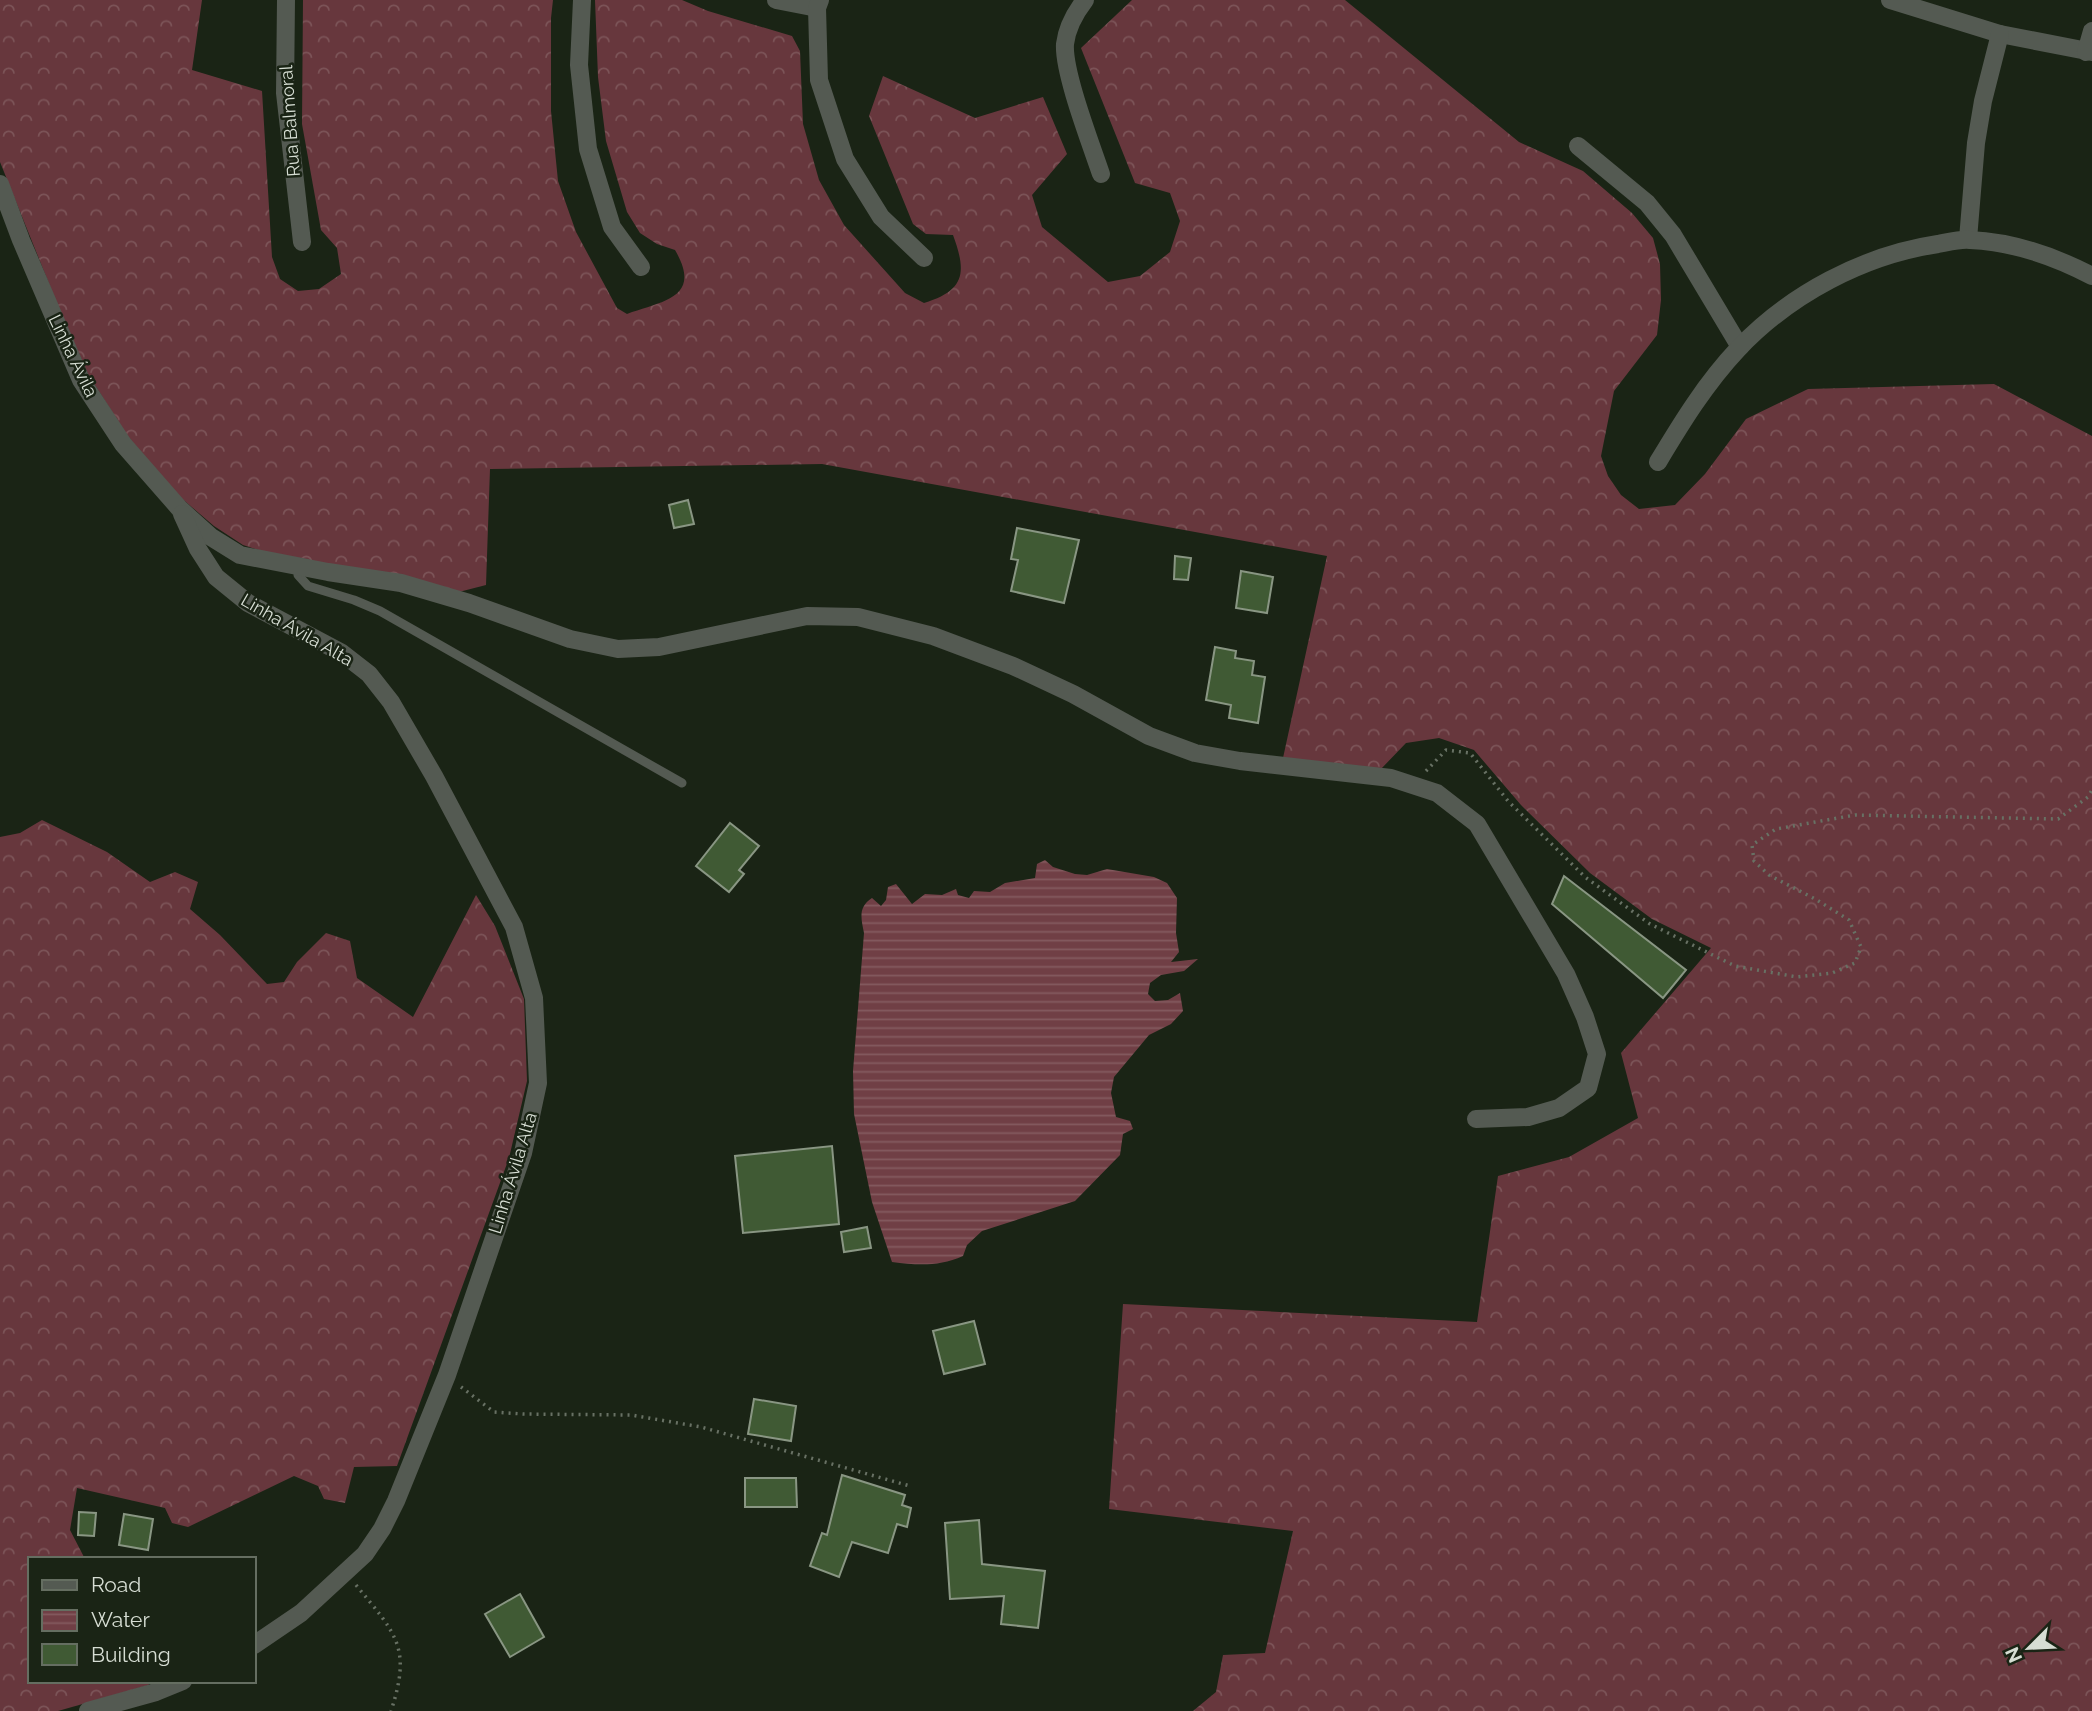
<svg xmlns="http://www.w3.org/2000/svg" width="2092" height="1711" font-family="Raleway,sans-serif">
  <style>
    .forest { fill: url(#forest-crowns) }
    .water { fill: url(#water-rules) }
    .building { fill: #405a34; stroke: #899683; stroke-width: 2 }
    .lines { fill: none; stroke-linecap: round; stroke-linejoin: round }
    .path { stroke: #687164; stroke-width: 3.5; stroke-dasharray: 2 5; stroke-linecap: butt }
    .service { stroke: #545a52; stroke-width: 9 }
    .minor { stroke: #545a52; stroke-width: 18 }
    .labels { text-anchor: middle; stroke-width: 5; stroke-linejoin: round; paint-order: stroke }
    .street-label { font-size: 18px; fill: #d6ddd3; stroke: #1a2415 }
  </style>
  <defs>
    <pattern id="forest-crowns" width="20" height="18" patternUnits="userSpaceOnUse" patternTransform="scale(1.75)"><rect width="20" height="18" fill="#67373d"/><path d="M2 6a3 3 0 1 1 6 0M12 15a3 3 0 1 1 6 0" fill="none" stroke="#7c5458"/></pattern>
    <pattern id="water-rules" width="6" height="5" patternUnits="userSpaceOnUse" patternTransform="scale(1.75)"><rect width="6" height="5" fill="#703f45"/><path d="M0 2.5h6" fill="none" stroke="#845a5f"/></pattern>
  </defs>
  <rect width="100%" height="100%" fill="#1a2415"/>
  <g class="forest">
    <path d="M0,0H202L192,70L262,91L272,257L280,279L298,291L319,289L341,274L337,248L321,230L302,124L303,0H553L551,18V111L558,181L576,232L617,308L627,314C663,301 703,298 675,250L657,244L640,233L627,212L606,141L598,77L595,0H682L708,11L792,36L800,51L803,124L819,180L844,225L905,293L924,303C965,290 967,273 953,235L926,234L913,224L869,116L883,76L975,118L1043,97L1067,154L1032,195L1042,227L1108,282L1140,276L1170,252L1180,221L1170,193L1135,183L1081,48L1132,0H1345L1519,142L1583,171L1632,213L1653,238L1660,264L1661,300L1657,335L1614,391L1601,456L1608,476L1621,495L1639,509L1675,505L1705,474L1746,419L1808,389L1994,384L2092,436V1711H1193L1216,1692L1223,1655L1265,1653L1293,1531L1109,1509L1123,1304L1477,1322L1498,1176L1569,1157L1638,1118L1621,1053L1711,948L1652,919L1590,873L1521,805L1474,750L1439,738L1406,743L1380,770L1283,758L1327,556L822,464L490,469L486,585L451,594L271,554L243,545L214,526L180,497L128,437L88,374L56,301L0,162Z"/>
    <path d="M42,820L107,852L150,882L175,872L198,882L190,909L220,935L267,984L284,982L297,962L326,933L350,941L357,978L413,1017L476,895L495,926L524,999L527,1081L509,1158L397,1466L354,1467L345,1503L324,1499L318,1486L294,1476L188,1527L172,1523L165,1508L77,1488L70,1530L85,1559H30V1681H147L149,1685L58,1711H0V837L20,833Z"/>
  </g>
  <path class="water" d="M1045,860L1053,867L1075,874L1087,875L1107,869L1154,877L1167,883L1177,898L1176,933L1179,952L1171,962L1198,959L1184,971L1161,975L1150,983L1148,994L1155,1001L1168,1000L1180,993L1183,1011L1171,1024L1149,1035L1114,1077L1111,1093L1116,1117L1130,1121L1133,1129L1123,1134L1120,1155L1075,1201L982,1231L967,1245L963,1256C938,1267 917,1265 892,1262L872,1202L854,1114L853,1071L864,933C861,918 858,907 872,898L881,906L886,900L888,887L896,884L912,904L925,894L942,895L956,889L958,895L969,898L974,891L990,892L1005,883L1035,878L1037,864Z"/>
  <g class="building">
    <path d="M688,500L694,524L674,528L669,505Z"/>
    <path d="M1017,528L1079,540L1064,603L1011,591L1018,560L1011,559Z"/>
    <path d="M1175,556L1191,558L1188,580L1174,579Z"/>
    <path d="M1241,571L1273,577L1267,613L1236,608Z"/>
    <path d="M1215,647L1236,651L1235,658L1254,661L1252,675L1265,677L1258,723L1229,718L1231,705L1206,700Z"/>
    <path d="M730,823L759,846L739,870L744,874L729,892L696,866Z"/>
    <path d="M1564,876L1686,970L1663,998L1552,904Z"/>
    <path d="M832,1146L839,1224L743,1233L735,1156Z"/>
    <path d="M867,1227L871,1248L844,1252L841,1232Z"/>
    <path d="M974,1321L985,1364L944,1374L933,1331Z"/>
    <path d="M754,1399L796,1406L791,1441L748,1434Z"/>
    <path d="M842,1475L905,1495L902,1505L911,1508L907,1527L897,1524L888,1553L852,1542L839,1577L810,1566L822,1533L827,1535Z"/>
    <path d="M745,1478H796L797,1507H745Z"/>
    <path d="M79,1512L96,1513L94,1536L78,1535Z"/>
    <path d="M124,1514L153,1519L148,1550L119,1545Z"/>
    <path d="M979,1520L982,1564L1045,1571L1038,1628L1001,1624L1004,1596L950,1599L945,1523Z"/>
    <path d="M520,1594L544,1637L510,1657L485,1614Z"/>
  </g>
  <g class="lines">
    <g class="path">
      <path d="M1426,771L1446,750L1470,753L1508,801L1585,877L1650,924L1735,966L1797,977L1832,973L1855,963L1861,947L1849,920L1817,900L1769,875L1754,861L1752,845L1776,829L1855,815L2058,819L2088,797L2092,790"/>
      <path d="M461,1387L494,1412L523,1414L631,1415L701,1427L910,1486"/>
      <path d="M356,1585C396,1634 412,1647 391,1711"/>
    </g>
    <path class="service" d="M299,566L298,575L308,586L354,600L380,611L682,783"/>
    <g class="minor">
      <path d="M286,0L285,93L302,242"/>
      <path d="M582,0L579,65L588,149L612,227L641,267"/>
      <path d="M776,0L817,8"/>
      <path d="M820,0L817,8L819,80L845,159L881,217L924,258"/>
      <path d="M1085,0C1075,13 1067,27 1065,44C1063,72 1091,144 1101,174"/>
      <path d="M1890,0L2000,34L2092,52"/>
      <path d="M2086,52L2092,31"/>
      <path d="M1578,146L1647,203L1673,235L1740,347"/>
      <path d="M0,184L21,240L81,380L123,444L179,508L211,537L240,555L328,572L401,583L469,603L570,639L618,649L659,647L807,616L858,617L933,636L1013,666L1073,694L1149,736L1195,753L1240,761L1391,778L1437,793L1477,824L1566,974L1585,1017L1597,1054L1588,1088L1559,1108L1528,1117L1476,1119"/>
      <path d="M1968,239L1976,143L1983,101L2000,34"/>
      <path d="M1658,462C1682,422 1706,383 1738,349C1790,294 1864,255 1938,244C1949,242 1960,239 1970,240C2014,242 2054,256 2092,276"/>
      <path d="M182,514L198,549L216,577L248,603L342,653L369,674L391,702L434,776L514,927L534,998L538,1083L523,1153L447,1375L396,1501L382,1529L365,1554L301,1613L254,1645"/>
      <path d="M88,1711L156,1692L183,1681"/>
    </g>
  </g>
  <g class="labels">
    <g class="street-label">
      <text transform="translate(290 121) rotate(-94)" y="6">Rua Balmoral</text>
      <text transform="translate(73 356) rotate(64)" y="6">Linha Ávila</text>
      <text transform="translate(297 630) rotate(30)" y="6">Linha Ávila Alta</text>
      <text transform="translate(513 1173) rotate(-73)" y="6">Linha Ávila Alta</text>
    </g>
  </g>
  <rect x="28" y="1557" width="228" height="126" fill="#1a2415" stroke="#656e61" stroke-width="2"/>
  <rect x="42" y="1580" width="35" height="10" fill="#545a52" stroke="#656e61" stroke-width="2"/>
  <text x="91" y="1592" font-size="21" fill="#d6ddd3">Road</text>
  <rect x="42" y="1610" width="35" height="21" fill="url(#water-rules)" stroke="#656e61" stroke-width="2"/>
  <text x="91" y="1627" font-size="21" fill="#d6ddd3">Water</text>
  <rect x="42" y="1644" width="35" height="21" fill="#405a34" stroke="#656e61" stroke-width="2"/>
  <text x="91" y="1662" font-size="21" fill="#d6ddd3">Building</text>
  <g transform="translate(2029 1648) rotate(246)" stroke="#1a2415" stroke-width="5" paint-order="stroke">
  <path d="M0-5L12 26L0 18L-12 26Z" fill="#d6ddd3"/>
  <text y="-10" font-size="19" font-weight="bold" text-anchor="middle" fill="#d6ddd3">N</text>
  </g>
</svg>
